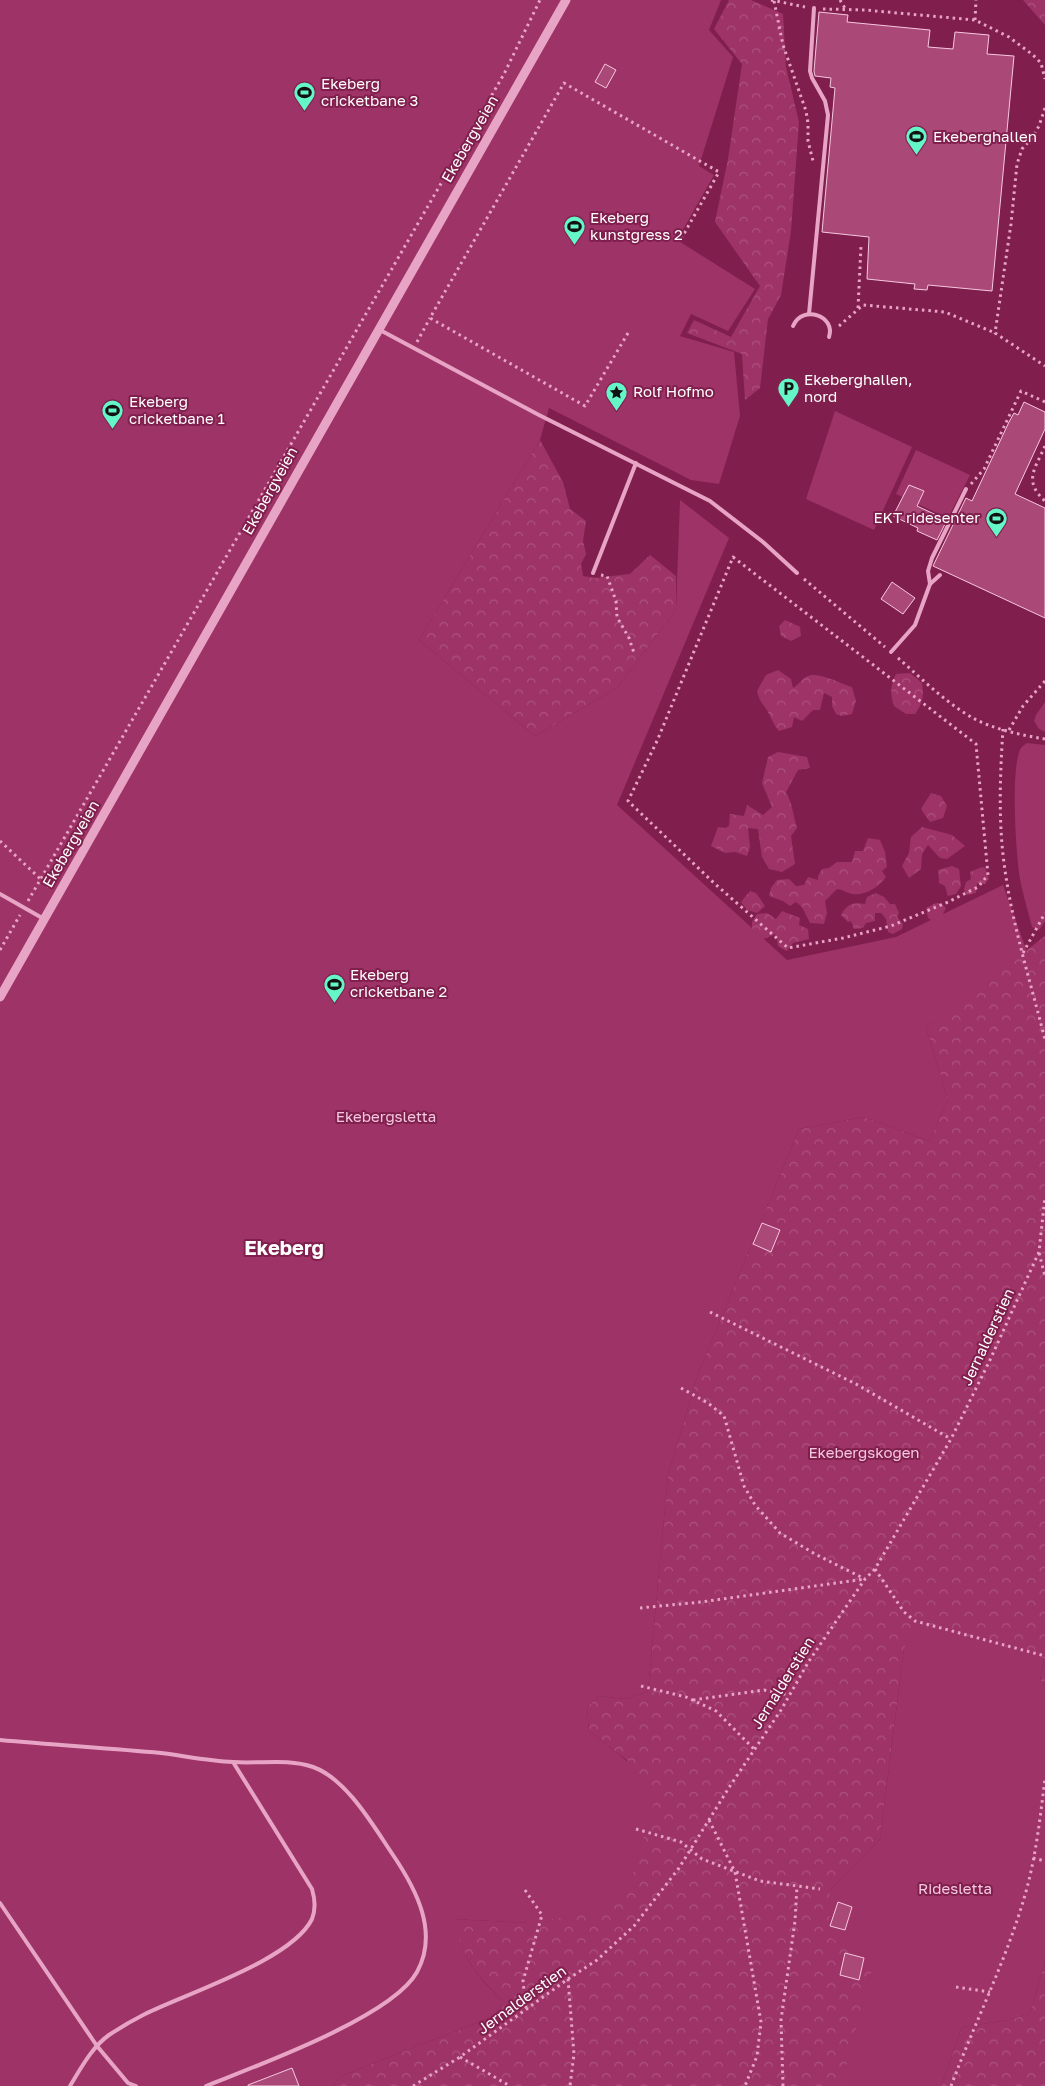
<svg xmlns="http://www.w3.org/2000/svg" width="1045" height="2086" font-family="'Golos Text',sans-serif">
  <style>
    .forest { fill: url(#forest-crowns) }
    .green { fill: #9e3367 }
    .building { fill: #aa4877; stroke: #f6c8df }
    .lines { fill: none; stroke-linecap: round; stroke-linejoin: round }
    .path { stroke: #e8a4c5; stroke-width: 3; stroke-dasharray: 2.5 4; stroke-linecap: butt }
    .service { stroke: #e8a4c5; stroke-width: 4 }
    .tertiary { stroke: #e8a4c5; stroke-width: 9 }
    .labels { text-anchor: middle; stroke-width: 4; stroke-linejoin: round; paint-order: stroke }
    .poi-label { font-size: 15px; fill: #fff; stroke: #801f4d; text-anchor: start }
    .street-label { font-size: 15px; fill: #fff; stroke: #801f4d }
    .park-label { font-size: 15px; fill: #f6c8df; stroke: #801f4d }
    .district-label { font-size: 20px; font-weight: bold; fill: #fff; stroke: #801f4d }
  </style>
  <defs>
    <pattern id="forest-crowns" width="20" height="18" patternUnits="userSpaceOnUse" patternTransform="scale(1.25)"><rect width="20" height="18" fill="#9e3367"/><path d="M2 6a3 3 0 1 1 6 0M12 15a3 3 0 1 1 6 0" fill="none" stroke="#ad527e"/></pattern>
  </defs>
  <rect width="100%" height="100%" fill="#801f4d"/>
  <g class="forest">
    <path d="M729,0H751L783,14L786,67L799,122L791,231L781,295L768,319L760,388L745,400L742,354L687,333L694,320L731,337L760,286L715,222L728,159L742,64L714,29Z"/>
    <path d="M1023,0H1045V25Z"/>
    <path d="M540,440L563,482L570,509L586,521L583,541L586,554L581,564L583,576L595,578L630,574L650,555L676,576V610L617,688L535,736L419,640Z"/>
    <path d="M785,620L800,627L801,636L791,641L781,636L779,626Z"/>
    <path d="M778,670L791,679L793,688C798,685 801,680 806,677C817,670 840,684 852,687L856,701L852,714L842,716L836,714L832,706V697L824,693L820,710H813L802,721L794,717L792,727L779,731C773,724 771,717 767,710C762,703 759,700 757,691L766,675Z"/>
    <path d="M910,673L922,683C924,696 923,703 915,714H906L894,706C890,694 890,686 896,674Z"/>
    <path d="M778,752L807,757L810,768L798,770L786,792C793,805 793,815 797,828L791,836L795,864L782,872L769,869L762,857L758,829L748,828L750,847L747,856L735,852L725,853L711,846L718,827L725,828L729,826L730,814L744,816L747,805L763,815L772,807L762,783L768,757Z"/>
    <path d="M931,793L941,796L947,806L943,818L930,822L921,809Z"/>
    <path d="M922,827L952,835L965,846L947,859L940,858L928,845L922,854L921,869L909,878L902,866L909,853L911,837Z"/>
    <path d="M868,838L880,840L885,852L887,867L882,871L886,877C879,887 865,896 852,894C847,893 842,889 837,889L825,901L827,913L824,924L810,923L802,907L796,902L790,906L783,901L769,896L771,888L777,880L789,879L796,886L804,885L808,877L818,880V876L822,869L829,868L837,862H852L855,851H863Z"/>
    <path d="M952,866L959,869L961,886L956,894L948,896L945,886L939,883L938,870Z"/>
    <path d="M982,867L985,868L989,879L985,884L977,883L976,893L967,895L964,890L966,882L971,879L970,872Z"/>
    <path d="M750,891L756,893L765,906L757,913L747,910L741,902Z"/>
    <path d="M876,893L884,897L890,904H895L899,913L897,917L903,924L902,929L893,934L888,932L886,919L881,913H875V921L866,923L863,928L854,929L851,921L848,922L841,915C847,904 853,902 865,904L867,897Z"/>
    <path d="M936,903H941L946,908L941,918L934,922L928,918L926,908Z"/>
    <path d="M782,911L800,918L799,925L808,929L809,939L793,943L787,951L778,946L776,934L761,940L752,935V922L757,914L767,913L776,919Z"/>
    <path d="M1045,936V1684L1040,1681L1044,1659L904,1648L880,1839L830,1890L874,1961L924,2086H332L341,2076L494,2016L503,2001C475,1974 462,1956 452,1919L529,1923L628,1761L589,1731L587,1707L599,1696L626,1699L648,1691L668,1475L698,1374L799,1129L864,1117L929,1141L948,1100L926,1028Z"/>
    <path d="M1045,1961V2086H941L962,2027L1009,2020L1030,2013Z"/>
  </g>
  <g class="green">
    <path d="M0,0H721L709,30L733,57L699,166L714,175L677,240L755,289L728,331L691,314L680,336L734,352L740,416L719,484L691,480L549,408L540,440L419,640L535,736L617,688L676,610L680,500L729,538L617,805L787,960L896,937L1003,885L1027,952L926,1028L948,1100L929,1141L864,1117L799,1129L698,1374L668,1475L648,1691L626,1699L599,1696L587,1707L589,1731C615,1751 642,1769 655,1799L632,1877L596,1912L529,1923L453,1919C462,1956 475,1975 503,2001L494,2016L341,2076L332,2086H0Z"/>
    <path d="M835,411L912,447L874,530L806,499Z"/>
    <path d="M916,450L970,475L948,518L896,494Z"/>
    <path d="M1045,702V732L1039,729L1034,721L1036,715Z"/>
    <path d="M1027,743L1045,745V921L1039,930L1032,927C1028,911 1023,895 1020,879C1016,856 1010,766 1021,748C1023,746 1025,744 1027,743Z"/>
    <path d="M919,1627L988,1642L1044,1658L1040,1680L1045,1684V1961L1030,2013L1009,2020L962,2027L941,2086H841L874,1961L829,1937L830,1890L880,1839L904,1648Z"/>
  </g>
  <g class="building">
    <path d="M819,12L848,15L847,22L930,30L928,47L953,49L955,32L989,35L987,54L1014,56L992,291L928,285L927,290L914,289L915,284L867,279L869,237L822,232L835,88L830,87L831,78L815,76L814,71Z"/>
    <path d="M605,64L616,70L606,88L595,82Z"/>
    <path d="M1024,402L1045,412V429L1015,494L1045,508V618L933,566L966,498L972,501L1009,422L1014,413L1018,415Z"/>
    <path d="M909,485L924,491L917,506L947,520L937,540L917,531L918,528L893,516Z"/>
    <path d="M892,582L915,598L903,614L881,599Z"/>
    <path d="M762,1223L780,1230L771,1252L753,1244Z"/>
    <path d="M838,1902L852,1907L845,1930L830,1926Z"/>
    <path d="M845,1953L864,1958L859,1980L840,1975Z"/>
    <path d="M292,2068L299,2086H248V2085Z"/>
  </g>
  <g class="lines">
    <g class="path">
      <path d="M771,0L805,7"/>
      <path d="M840,0L846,10"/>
      <path d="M774,1L783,45L806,111L808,123V141L813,161"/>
      <path d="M823,9L865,10L975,20L1009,37L1033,55L1041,63L1045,79"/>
      <path d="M975,20L976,0"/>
      <path d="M1045,108L1039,126L1032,138L1022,149L1017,164L1011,224L995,333L1045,366"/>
      <path d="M858,308L861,246"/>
      <path d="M839,326L863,305L945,312L995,333"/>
      <path d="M628,333L585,406L430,318L564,83L719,172L681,239"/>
      <path d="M417,342L430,318"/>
      <path d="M1045,446C1035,469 1023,481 1045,501"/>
      <path d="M971,484L984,469L1021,391L1045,402"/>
      <path d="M733,557L976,744L988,875L978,887L948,902L891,926L843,938L788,948L714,883L628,801L657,741Z"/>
      <path d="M601,575L607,576L616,601L617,617L629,638L634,653"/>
      <path d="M804,579L885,647"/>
      <path d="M898,658C921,678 944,701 971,717C992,729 1021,735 1045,739"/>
      <path d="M1003,729C1000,775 998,824 1005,870C1013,928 1031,983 1045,1040"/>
      <path d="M1009,730L1023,706L1045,681"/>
      <path d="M0,841L49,887"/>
      <path d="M28,901L504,74L540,0"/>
      <path d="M0,950L20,915"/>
      <path d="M1023,953L1045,913"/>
      <path d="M1039,1253L1045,1276"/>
      <path d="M710,1312L856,1384L951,1439"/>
      <path d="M681,1388L708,1403L724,1416L744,1486L755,1505L780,1533L815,1554L865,1579"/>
      <path d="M875,1569L904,1612L915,1621L1045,1656"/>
      <path d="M640,1608L701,1602L865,1579"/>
      <path d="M641,1686L686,1697L716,1711L754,1749"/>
      <path d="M693,1700L764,1690L789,1695"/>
      <path d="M709,1820L735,1872L761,2022L757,2056L745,2086"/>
      <path d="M636,1829L681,1842L702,1859L760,1881L820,1889"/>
      <path d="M1033,1858L1045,1861"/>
      <path d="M525,1890L542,1915L523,1981L526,2008"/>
      <path d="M568,1979L574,2054L570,2086"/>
      <path d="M956,1987L990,1992"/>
      <path d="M460,2057L510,2086"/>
      <path d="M413,2086L460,2057L568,1979L597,1960L634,1926L679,1868L730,1786L781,1710L809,1661L865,1579L875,1569L951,1439L990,1360L1039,1252L1045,1197"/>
      <path d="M783,2086L781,2020L795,1921L797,1886"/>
      <path d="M951,2086C975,2022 1006,1961 1025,1895C1036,1857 1040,1818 1045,1779"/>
    </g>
    <g class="service">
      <path d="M809,314L828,115L825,101L812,78L810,71L814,8"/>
      <path d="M793,326C803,304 836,316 829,337"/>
      <path d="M380,330L539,415L710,501L763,542L797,573"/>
      <path d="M593,573L636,463"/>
      <path d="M930,584L928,571L932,558L966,489"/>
      <path d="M891,652L915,625L930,584L940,575"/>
      <path d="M0,894L44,919"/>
      <path d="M0,1740C54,1745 107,1748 161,1753C185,1756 209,1761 233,1762C260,1764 287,1758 313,1767C347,1779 374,1827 393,1855C416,1889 439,1932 417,1972C392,2017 256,2066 206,2086"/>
      <path d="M0,1903L97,2046L128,2083L136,2086"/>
      <path d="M70,2086C81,2068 92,2047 109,2035C121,2027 133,2020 145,2014C187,1993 292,1960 312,1919C316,1909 315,1899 312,1889L233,1762"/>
    </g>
    <path class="tertiary" d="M0,997L566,0"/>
  </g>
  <defs>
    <symbol id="stadium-pin" viewBox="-11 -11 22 30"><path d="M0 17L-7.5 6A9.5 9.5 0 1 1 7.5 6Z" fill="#64f6c7" stroke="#801f4d"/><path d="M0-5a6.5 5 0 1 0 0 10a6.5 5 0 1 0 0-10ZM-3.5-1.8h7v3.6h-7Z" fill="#111"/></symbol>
    <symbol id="parking-pin" viewBox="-11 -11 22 30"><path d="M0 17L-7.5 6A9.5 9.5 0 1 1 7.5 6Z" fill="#64f6c7" stroke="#801f4d"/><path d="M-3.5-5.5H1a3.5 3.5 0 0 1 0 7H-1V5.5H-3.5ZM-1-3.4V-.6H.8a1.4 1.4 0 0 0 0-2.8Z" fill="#111"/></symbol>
    <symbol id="sight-pin" viewBox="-11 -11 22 30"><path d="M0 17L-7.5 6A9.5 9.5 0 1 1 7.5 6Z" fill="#64f6c7" stroke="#801f4d"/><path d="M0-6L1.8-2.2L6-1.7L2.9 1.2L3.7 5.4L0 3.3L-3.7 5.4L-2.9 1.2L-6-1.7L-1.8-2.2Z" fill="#111"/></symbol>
  </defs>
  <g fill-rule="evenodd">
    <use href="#stadium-pin" x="292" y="80" width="25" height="34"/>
    <use href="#stadium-pin" x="904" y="124" width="25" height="34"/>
    <use href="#stadium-pin" x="562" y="214" width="25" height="34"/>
    <use href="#parking-pin" x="776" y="376" width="25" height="34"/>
    <use href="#sight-pin" x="604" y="380" width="25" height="34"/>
    <use href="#stadium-pin" x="100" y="398" width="25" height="34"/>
    <use href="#stadium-pin" x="984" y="506" width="25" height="34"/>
    <use href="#stadium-pin" x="322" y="972" width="25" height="34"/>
  </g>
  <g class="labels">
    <g class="poi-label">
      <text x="321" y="89">Ekeberg<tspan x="321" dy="17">cricketbane 3</tspan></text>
      <text x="933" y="142">Ekeberghallen</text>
      <text x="590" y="223">Ekeberg<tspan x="590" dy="17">kunstgress 2</tspan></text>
      <text x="804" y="385">Ekeberghallen,<tspan x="804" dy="17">nord</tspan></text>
      <text x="633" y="397">Rolf Hofmo</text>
      <text x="129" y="407">Ekeberg<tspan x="129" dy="17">cricketbane 1</tspan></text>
      <text x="980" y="523" text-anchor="end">EKT ridesenter</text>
      <text x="350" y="980">Ekeberg<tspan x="350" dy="17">cricketbane 2</tspan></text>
    </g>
    <g class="street-label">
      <text transform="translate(470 139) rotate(-60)" y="5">Ekebergveien</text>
      <text transform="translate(270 491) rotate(-61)" y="5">Ekebergveien</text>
      <text transform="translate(71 844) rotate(-60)" y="5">Ekebergveien</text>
      <text transform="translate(988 1337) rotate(-65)" y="5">Jernalderstien</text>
      <text transform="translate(783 1683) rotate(-58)" y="5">Jernalderstien</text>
      <text transform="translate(522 2000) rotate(-36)" y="5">Jernalderstien</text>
    </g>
    <g class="park-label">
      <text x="386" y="1122">Ekebergsletta</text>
      <text x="864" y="1458">Ekebergskogen</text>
      <text x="955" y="1894">Ridesletta</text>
    </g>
    <g class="district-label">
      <text x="284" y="1255">Ekeberg</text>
    </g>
  </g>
</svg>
